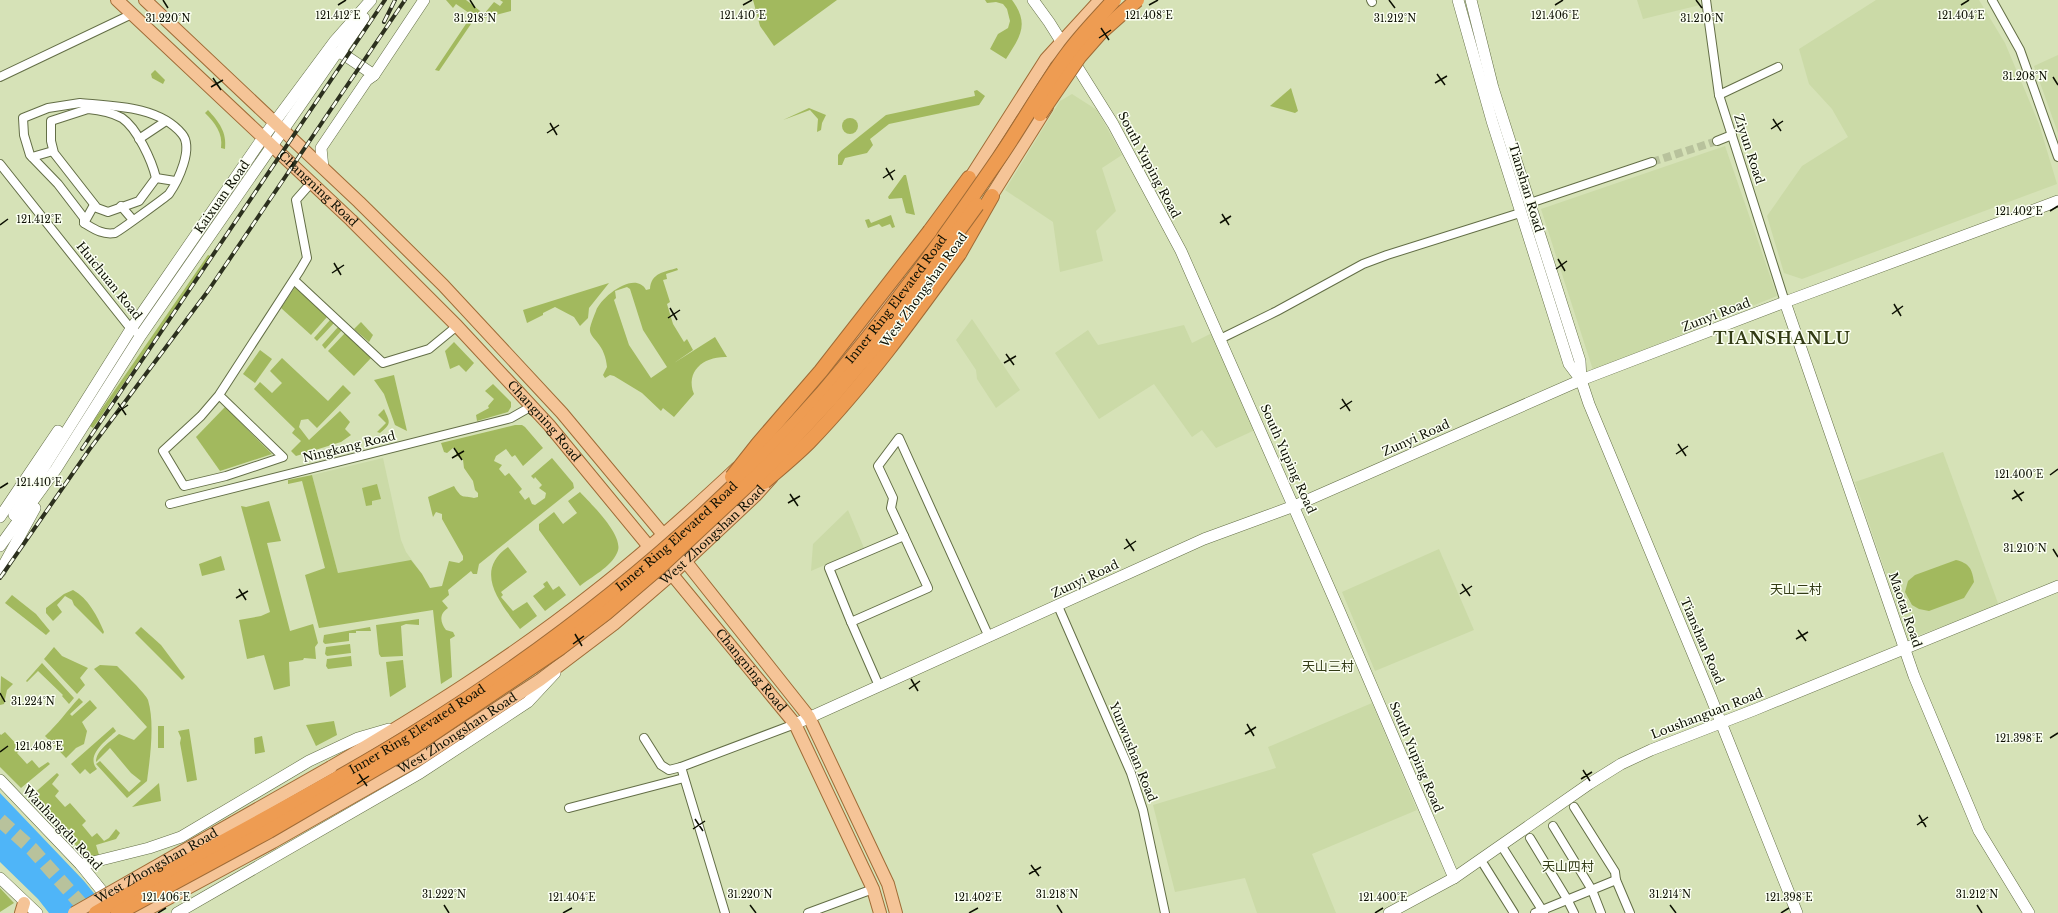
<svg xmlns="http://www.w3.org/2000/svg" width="2058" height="913" font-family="'Libre Baskerville','Noto Sans SC',serif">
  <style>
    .built { fill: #cbdaa7 }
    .green { fill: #a2b95e; fill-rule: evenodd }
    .water { fill: #4fb5f8 }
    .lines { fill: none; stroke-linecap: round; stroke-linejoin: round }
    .street-tunnel { stroke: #b8c29c; stroke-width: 8; stroke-dasharray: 8 4; stroke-linecap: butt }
    .highway-tunnel { stroke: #b8c29c; stroke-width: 14; stroke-dasharray: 14 7; stroke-linecap: butt }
    .street-casing { stroke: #636e46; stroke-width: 10 }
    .secondary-casing { stroke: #636e46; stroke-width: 12 }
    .primary-casing { stroke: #9f6b36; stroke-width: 14 }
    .highway-casing { stroke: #9f6b36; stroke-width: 16 }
    .street { stroke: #fff; stroke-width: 8 }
    .secondary { stroke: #fff; stroke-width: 11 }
    .primary { stroke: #f5c497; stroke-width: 12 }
    .highway { stroke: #ee9c52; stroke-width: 14 }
    .rail-casing { stroke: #2c301e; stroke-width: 4 }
    .rail { stroke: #fbfff2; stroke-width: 2.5; stroke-dasharray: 8; stroke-linecap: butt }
    .primary-bridge-casing { stroke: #9f6b36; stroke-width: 14; stroke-linecap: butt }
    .highway-bridge-casing { stroke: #9f6b36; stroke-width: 16; stroke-linecap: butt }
    .primary-bridge { stroke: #f5c497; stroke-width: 12 }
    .highway-bridge { stroke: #ee9c52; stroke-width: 14 }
    .ticks { fill: none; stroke: #0c0f02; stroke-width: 1.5 }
    .labels { text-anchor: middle; stroke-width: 3; stroke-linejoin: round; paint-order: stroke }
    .street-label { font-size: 12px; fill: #0c0f02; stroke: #fbfff2 }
    .neighbourhood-label { font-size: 13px; fill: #323b15; stroke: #fbfff2 }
    .district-label { font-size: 16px; font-weight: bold; letter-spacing: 1px; fill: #323b15; stroke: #fbfff2 }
    .ticks-label { font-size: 10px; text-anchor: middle; fill: #0c0f02; stroke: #fbfff2; stroke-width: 3; stroke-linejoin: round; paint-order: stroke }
  </style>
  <rect width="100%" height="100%" fill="#d6e2b7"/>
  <g class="built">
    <path d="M1637,0H1700V5L1643,19Z"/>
    <path d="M1876,0H1979L2005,43L2039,124L2057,184L1802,279L1784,273L1767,216L1802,166L1848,137L1832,109L1809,84L1799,49Z"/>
    <path d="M2058,55V133L2034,66Z"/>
    <path d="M1072,94L1097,110L1122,155L1102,168L1116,211L1096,231L1103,261L1060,272L1053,222L1005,190L1060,101Z"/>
    <path d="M1725,146L1777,296L1593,370L1541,209Z"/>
    <path d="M972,319L1020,390L996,408L977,379L976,370L956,340Z"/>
    <path d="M1184,325L1192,343L1212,333L1255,430L1216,448L1202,430L1192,437L1154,384L1099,419L1055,353L1088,330L1098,345Z"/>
    <path d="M1943,452L1999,606L1908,639L1855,482Z"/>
    <path d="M383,458L401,540L406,552L422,574L319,628L307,580L338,573L312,475Z"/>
    <path d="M848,510L864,548L811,571L813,544Z"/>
    <path d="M1439,549L1474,630L1375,671L1342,592Z"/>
    <path d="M1372,703L1417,810L1312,854L1336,913H1257L1245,878L1175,892L1153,805L1276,768L1268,747Z"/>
  </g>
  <g class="green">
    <path d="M446,0H466L484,14L494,2L500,6L503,2L500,0H511V11L473,21L439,71L435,70L472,15L456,4L453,8Z"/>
    <path d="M753,0H837L774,46L760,26Z"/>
    <path d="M985,0H1012C1030,24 1020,37 1006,59L990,49L998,34L1008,28L1010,21L1007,9L1003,4L996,2L987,3Z"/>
    <path d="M155,70L165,80L163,84L152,78L151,74Z"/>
    <path d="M1291,88L1298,111L1295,113L1270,106Z"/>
    <path d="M977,90L985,96L979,105L889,124L870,139L873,145L867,153L845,158L842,165H838V155L841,151L886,115L975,96L974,91Z"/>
    <path d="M809,108L826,115L822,123L821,130L817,132L818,119L810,110L783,120Z"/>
    <path d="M208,110C219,122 227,132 225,149L221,148C223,133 215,123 205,113Z"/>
    <circle cx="850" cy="126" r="8"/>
    <path d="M904,175H906L915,215L906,213L902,198L889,199L888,197Z"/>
    <path d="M891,215L895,227L892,228L890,224L882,227L879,224L868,228L865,220L869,219L871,223Z"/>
    <path d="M208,255L211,256L93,428L90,426Z"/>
    <path d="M677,268L678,270L666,274L667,279L663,280L670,302L667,304L673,324L684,342L687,339L693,350L674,363L715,337L727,357C704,356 685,371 694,394L674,417L663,408L661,411L642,393L614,376L610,375L605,378L603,375L607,367C606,357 603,349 597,342C594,338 589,334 590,328C591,323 594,316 596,311C601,297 635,270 646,290L650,289C651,273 664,272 677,268ZM627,287L630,289L643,330L667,367L651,378L629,345L614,300L616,298L615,291Z"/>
    <path d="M609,283L589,308L588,318L580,326L574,317L555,307L543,313V315L527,323L523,310Z"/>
    <path d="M295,287L327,317L311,335L281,308Z"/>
    <path d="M330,320L334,323L317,341L314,338Z"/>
    <path d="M361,322L373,335L369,342L354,329Z"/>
    <path d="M338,327L342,330L325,349L322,345Z"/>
    <path d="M345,333L371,358L354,376L328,351Z"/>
    <path d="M454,342L474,363L466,372L459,365L450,369L445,351Z"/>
    <path d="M260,350L272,359L255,383L243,374Z"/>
    <path d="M282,358L328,401L343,385L351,393L317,428L308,419L301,420L299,427L309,440L340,411L350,422L345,429L351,435L341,442L296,456L291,451L301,441L292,433L295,429L254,389L260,382L272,393L282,383L270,371Z"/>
    <path d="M394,375L407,431L395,425L384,394L374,380Z"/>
    <path d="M493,384L511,402V407L508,412L477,421L476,415L489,408L488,406L494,399L485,391Z"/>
    <path d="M225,407L272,454L220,471L196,437Z"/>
    <path d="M384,409C390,423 392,423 380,433L377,432L386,423L378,415Z"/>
    <path d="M515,425H522L525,427L543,448L523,466L515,455L512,457L506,449L496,456L494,461L502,465L499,469L505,476L509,473L522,489L519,492L525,500L529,497L532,504L535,505L545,498L546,493L539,488L542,485L535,477L534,479L531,476L552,458L573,483L574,488L479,564L477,574H473L471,571L448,590L449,595L442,601L448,608C439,614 440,622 446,630L453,632L455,636L450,639L452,677L441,684L433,610L319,628L305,575L325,568L302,481L288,484V480L312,475L338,573L411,560L422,574L430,588L442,586L449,561L459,563L463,560V556L442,519V514L436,512L433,517L428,497L454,486C462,500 463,495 474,498L478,497V493L475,490L473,481L464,468L463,460L456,455V449L453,448L447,453L444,452L441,443Z"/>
    <path d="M377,484L381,499L372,501V505L366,506L362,488Z"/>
    <path d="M580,492C591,504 626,537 617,553C611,567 591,577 580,586L539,530V524L554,512L563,524L577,513L568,501Z"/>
    <path d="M269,501L281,541L267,543L290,631L313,624L318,643L315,647L316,659L304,658L303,660L289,662L290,686L274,690L264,655L247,659L239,620L261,616L270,612L241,506L246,507Z"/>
    <path d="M508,547L527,572L501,592L503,595L501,597L513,611L527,602L537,616L520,629C502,605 472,572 508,547Z"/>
    <path d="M221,556L225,570L202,576L199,564Z"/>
    <path d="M1956,560C1969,563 1972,569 1974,582L1964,598L1929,611L1919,609L1912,605L1905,592L1908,581L1915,575Z"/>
    <path d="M547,581L553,590L559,586L566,595L545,611L533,596L545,587L543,584Z"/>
    <path d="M73,590C88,598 98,617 104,632L103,634L74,605L72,600L65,596L57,605L62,612L53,621L46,613V608L64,594Z"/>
    <path d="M12,595L36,614L50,631L46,635L5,603Z"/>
    <path d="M419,619V625L406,624L401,626L403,656L381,657L379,654L376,625Z"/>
    <path d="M141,627L161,645L185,677L182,680L135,633Z"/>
    <path d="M370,627L371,631H356V633H349V641L325,644L323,642L324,635Z"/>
    <path d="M350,644L351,653L327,656L325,654L326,647Z"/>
    <path d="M54,647L62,656L88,668L80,678L85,685L77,694L44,659Z"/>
    <path d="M351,656L352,666L328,669L326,666L327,659Z"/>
    <path d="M403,660L406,687L390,697L386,662Z"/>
    <path d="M42,663L74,698L69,704L62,696L63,695L38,671L27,682L26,681Z"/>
    <path d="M100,665L117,666C123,672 146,694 148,700C155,723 150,758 147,781L127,798L96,764L100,761L129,792L141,781L131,773L110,748L96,762C96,750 111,741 119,734L134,740L147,727L94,669Z"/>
    <path d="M1,676L13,684L7,690L4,704L0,705Z"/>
    <path d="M79,698L83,702L70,714L72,716L90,700L97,708L82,722L87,731L84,744L76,748L66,758L45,736C58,724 67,711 79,698Z"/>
    <path d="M334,721L337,735L316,746L306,725Z"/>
    <rect x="158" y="726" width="6" height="22"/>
    <path d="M113,727L116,731C107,740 85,755 97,769L90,774L85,769L80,774L71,764Z"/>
    <path d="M189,729L197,780L187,782L180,743L181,738L178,731Z"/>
    <path d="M5,732L21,749L17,753L27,764L32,760L39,768L48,762L50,764L21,788L0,767V734L1,735Z"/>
    <path d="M262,736L265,752L255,754L254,738Z"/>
    <path d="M57,773L59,775L52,784L59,791L55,796L65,807L70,803L86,821L82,825L92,837L97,833L104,841L109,838L116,829L120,833L116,839L96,845L99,855L88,858L30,797Z"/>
    <path d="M159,783L161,801L132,807Z"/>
    <path d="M0,888L14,903L0,912Z"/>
  </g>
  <path class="water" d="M0,793L84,881L110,913H49L38,899L0,862Z"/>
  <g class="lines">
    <path class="street-tunnel" d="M1652,162L1717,141"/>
    <path class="highway-tunnel" d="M0,820L32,849L89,913"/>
    <defs>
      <g id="street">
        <path d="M1371,0L1372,2"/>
        <path d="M1706,0L1719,95L1785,302"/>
        <path d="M1992,0L2020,50L2058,157"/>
        <path d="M0,77L132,14"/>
        <path d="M1719,95L1778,67"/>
        <path d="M80,103C113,106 159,106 182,134C194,148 178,181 169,194C166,197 118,232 115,233C102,235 94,229 84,223V218L58,184L30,155L24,135L23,118L48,108Z"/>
        <path d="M88,109C100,110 111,112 122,118C137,128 152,161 156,178L139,201L108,212L97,208L54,153L51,141V121Z"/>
        <path d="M139,139L166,121"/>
        <path d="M1717,141L1732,135"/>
        <path d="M32,157L53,151"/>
        <path d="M0,164L131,329L141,335"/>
        <path d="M156,178L175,181"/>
        <path d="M1530,203L1652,162"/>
        <path d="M121,206L133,220"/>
        <path d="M84,223L94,205"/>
        <path d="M294,280L383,363L429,349L457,326"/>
        <path d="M1220,339L1277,311L1363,264L1387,255L1520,213"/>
        <path d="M219,395L283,457L226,476L184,486L163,451L201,416L219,395L300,270L307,258L296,200L311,183"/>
        <path d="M170,504L511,418L532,406"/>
        <path d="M1058,606L1131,773L1143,810L1165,913"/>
        <path d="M851,622L829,568L904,536L891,508L893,498L878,466L899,438L989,637"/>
        <path d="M879,686L851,622L928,588L904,536"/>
        <path d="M644,738L661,765L669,770L681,767"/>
        <path d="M1574,807L1615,872L1616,880L1630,913"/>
        <path d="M569,808L684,778"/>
        <path d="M1553,826L1592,890L1601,913"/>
        <path d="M1530,838L1567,899L1574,913"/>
        <path d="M1501,845L1544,913"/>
        <path d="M1484,865L1514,913"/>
        <path d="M725,913L681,767L795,724"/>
        <path d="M808,913L873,889"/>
        <path d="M1535,913L1616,880"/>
      </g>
      <g id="secondary">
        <path d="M1033,0L1049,22L1113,124L1181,251L1339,610L1454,878"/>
        <path d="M1458,0L1492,121L1569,364L1581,380"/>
        <path d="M1471,0L1493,88L1580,361L1581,380L1589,404L1710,695L1797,913"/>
        <path d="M340,52L364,18"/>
        <path d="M323,168L321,148L367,80L374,75"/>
        <path d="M1785,302L1914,676L1979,831L2029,913"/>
        <path d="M14,515L131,329L262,139L334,42L371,0"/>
        <path d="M0,517L58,431"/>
        <path d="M0,546L56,469L141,335L335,55L340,52L374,75L424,0"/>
        <path d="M0,572L35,508"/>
        <path d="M795,724L1204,539L1294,506L1581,380L1785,302L2058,201"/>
        <path d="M0,780L81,865L110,901"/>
        <path d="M81,865L149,848L181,837L309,761L358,738L389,729"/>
        <path d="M0,878L37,913"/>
        <path d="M177,913L420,773L528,702L555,673"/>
        <path d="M1389,913L1454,878L1589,784L1621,764L1651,750L1754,710L2058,586"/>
      </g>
      <g id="primary">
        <path id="s1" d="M117,0L351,220L457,326L549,425L795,724L873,889L880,913"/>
        <path d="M145,0L359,202L443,285L562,413L686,562L809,717L888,884L896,913"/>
        <path d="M965,186L1046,59L1100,0"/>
        <path d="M987,203L1047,107"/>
        <path d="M820,381L838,362L899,282"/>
        <path d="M331,767C421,714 511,658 593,593C643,554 690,512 737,468"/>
        <path d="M21,913L24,903"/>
        <path id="s2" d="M141,913L273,842L421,758L540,680L614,624L672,574L755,496L772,477"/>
      </g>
      <g id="highway">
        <path d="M930,231L969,178"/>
        <path d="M959,254L992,196"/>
      </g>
    </defs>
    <use href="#street" class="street-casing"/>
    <use href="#secondary" class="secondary-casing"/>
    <use href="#primary" class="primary-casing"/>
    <use href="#highway" class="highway-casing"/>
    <use href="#street" class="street"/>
    <use href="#secondary" class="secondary"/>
    <use href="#primary" class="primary"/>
    <use href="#highway" class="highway"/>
    <defs>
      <g id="rail">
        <path d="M384,22L395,0"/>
        <path d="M82,449L385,0"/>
        <path d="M0,578L89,450L208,291L405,0"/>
      </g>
    </defs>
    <use href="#rail" class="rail-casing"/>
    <use href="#rail" class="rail"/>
    <defs>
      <g id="primary-bridge">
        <path id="s3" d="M74,913L331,767"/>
      </g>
      <g id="highway-bridge">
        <path d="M1040,114L1079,57L1101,32L1137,0"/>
        <path d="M732,477L758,444L821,371L930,231"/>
        <path d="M764,482C779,469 795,456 809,442C865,384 912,319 959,254"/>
        <path id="s4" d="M96,913C198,853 305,800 406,738C560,643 703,529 823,392C887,318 944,238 999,158C1023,123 1043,86 1068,53C1082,34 1099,17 1114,0"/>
        <path d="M118,913L269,831L413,747L560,648L606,613L661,566L770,464L831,398L878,342L977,205"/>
      </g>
    </defs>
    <use href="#primary-bridge" class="primary-bridge-casing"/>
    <use href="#highway-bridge" class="highway-bridge-casing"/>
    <use href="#primary-bridge" class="primary-bridge"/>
    <use href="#highway-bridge" class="highway-bridge"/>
  </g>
  <path class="ticks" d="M163,0L168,8M470,0L475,8M1389,0L1395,8M1696,0L1702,8M338,5L346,0M743,5L752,0M1149,5L1158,0M1555,5L1563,0M1961,5L1969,0M1101,28L1109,40M1099,38L1111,30M1437,74L1445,85M2053,77L2058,85M213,78L221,90M1435,83L1447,76M211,87L223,80M1773,119L1781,131M550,123L557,135M1771,129L1783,121M547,133L559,125M886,168L893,180M883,178L895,170M2050,211L2058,206M1222,214L1229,225M1220,223L1231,216M0,225L8,219M1558,259L1565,271M334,263L341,275M1556,269L1567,261M332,273L344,265M1894,304L1901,316M670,308L677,320M1892,314L1903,306M668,318L680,310M1006,354L1014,365M1004,363L1016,356M1342,399L1350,411M118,403L126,415M1340,409L1352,401M116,413L128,405M1678,444L1686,456M454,448L462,460M1676,454L1688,446M452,458L464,451M2050,475L2058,469M0,488L8,483M2014,490L2022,501M790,494L798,506M2012,499L2024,492M788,503L800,496M1126,539L1134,551M1124,549L1136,541M2053,549L2058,557M1462,584L1470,596M239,589L246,600M1460,594L1472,586M236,598L248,591M1798,630L1806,641M575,634L582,646M1796,639L1808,632M573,644L584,636M911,679L918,691M909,689L920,681M0,693L5,702M1247,724L1254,736M1245,734L1256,727M2050,738L2058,733M0,752L8,746M1583,770L1590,781M359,774L367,786M1581,779L1592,772M357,784L369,776M1919,815L1926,827M695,819L703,831M1917,825L1928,817M693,829L705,821M1031,865L1039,876M1029,874L1041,867M444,905L449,913M750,905L756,913M1057,905L1062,913M1670,905L1676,913M1977,905L1982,913M158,913L166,908M563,913L572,908M969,913L978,908M1375,913L1383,908M1781,913L1789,908"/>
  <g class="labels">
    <g class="street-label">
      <text transform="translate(1749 149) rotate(72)" y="4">Ziyun Road</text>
      <text transform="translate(1149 165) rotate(62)" y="4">South Yuping Road</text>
      <text transform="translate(1526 188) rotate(73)" y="4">Tianshan Road</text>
      <text dy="4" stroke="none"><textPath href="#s1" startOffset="276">Changning Road</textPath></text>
      <text transform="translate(222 197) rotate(-55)" y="4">Kaixuan Road</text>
      <text transform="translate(109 281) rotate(51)" y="4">Huichuan Road</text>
      <text transform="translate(924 290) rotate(-54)" y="4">West Zhongshan Road</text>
      <text dy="4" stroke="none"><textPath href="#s4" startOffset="1018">Inner Ring Elevated Road</textPath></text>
      <text transform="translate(1716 315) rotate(-21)" y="4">Zunyi Road</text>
      <text dy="4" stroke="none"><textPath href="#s1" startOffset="600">Changning Road</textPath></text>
      <text transform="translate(1416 438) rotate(-24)" y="4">Zunyi Road</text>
      <text transform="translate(349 447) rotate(-14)" y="4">Ningkang Road</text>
      <text transform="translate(1288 459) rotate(66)" y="4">South Yuping Road</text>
      <text dy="4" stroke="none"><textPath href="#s2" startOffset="688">West Zhongshan Road</textPath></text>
      <text dy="4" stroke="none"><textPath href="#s4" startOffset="694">Inner Ring Elevated Road</textPath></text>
      <text transform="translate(1085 579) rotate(-25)" y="4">Zunyi Road</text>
      <text transform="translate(1905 610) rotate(71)" y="4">Maotai Road</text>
      <text transform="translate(1702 641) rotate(67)" y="4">Tianshan Road</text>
      <text dy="4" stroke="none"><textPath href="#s1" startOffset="924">Changning Road</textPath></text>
      <text transform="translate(1707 714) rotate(-21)" y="4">Loushanguan Road</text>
      <text dy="4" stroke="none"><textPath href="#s4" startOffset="370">Inner Ring Elevated Road</textPath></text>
      <text dy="4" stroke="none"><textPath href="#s2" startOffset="364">West Zhongshan Road</textPath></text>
      <text transform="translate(1133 752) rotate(68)" y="4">Yunwushan Road</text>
      <text transform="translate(1416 757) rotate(67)" y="4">South Yuping Road</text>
      <text transform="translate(62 828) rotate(47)" y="4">Wanhangdu Road</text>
      <text dy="4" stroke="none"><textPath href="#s3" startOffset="95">West Zhongshan Road</textPath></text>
    </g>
    <g class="neighbourhood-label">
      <text x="1796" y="594">天山二村</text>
      <text x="1328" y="671">天山三村</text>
      <text x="1568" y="871">天山四村</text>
    </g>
    <g class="district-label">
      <text x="1782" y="344">TIANSHANLU</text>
    </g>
  </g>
  <g class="ticks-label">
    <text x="338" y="19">121.412°E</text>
    <text x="743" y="19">121.410°E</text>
    <text x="1149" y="19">121.408°E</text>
    <text x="1555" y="19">121.406°E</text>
    <text x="1961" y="19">121.404°E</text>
    <text x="168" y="22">31.220°N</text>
    <text x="475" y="22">31.218°N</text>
    <text x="1395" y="22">31.212°N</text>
    <text x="1702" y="22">31.210°N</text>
    <text x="2025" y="80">31.208°N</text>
    <text x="2019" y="215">121.402°E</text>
    <text x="39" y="223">121.412°E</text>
    <text x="2019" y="478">121.400°E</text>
    <text x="39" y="486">121.410°E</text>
    <text x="2025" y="552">31.210°N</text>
    <text x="33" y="705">31.224°N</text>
    <text x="2019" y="742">121.398°E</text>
    <text x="39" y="750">121.408°E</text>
    <text x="444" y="898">31.222°N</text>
    <text x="750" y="898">31.220°N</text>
    <text x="1057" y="898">31.218°N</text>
    <text x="1670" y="898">31.214°N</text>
    <text x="1977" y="898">31.212°N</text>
    <text x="166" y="901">121.406°E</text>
    <text x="572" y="901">121.404°E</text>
    <text x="978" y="901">121.402°E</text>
    <text x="1383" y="901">121.400°E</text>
    <text x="1789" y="901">121.398°E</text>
  </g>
</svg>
